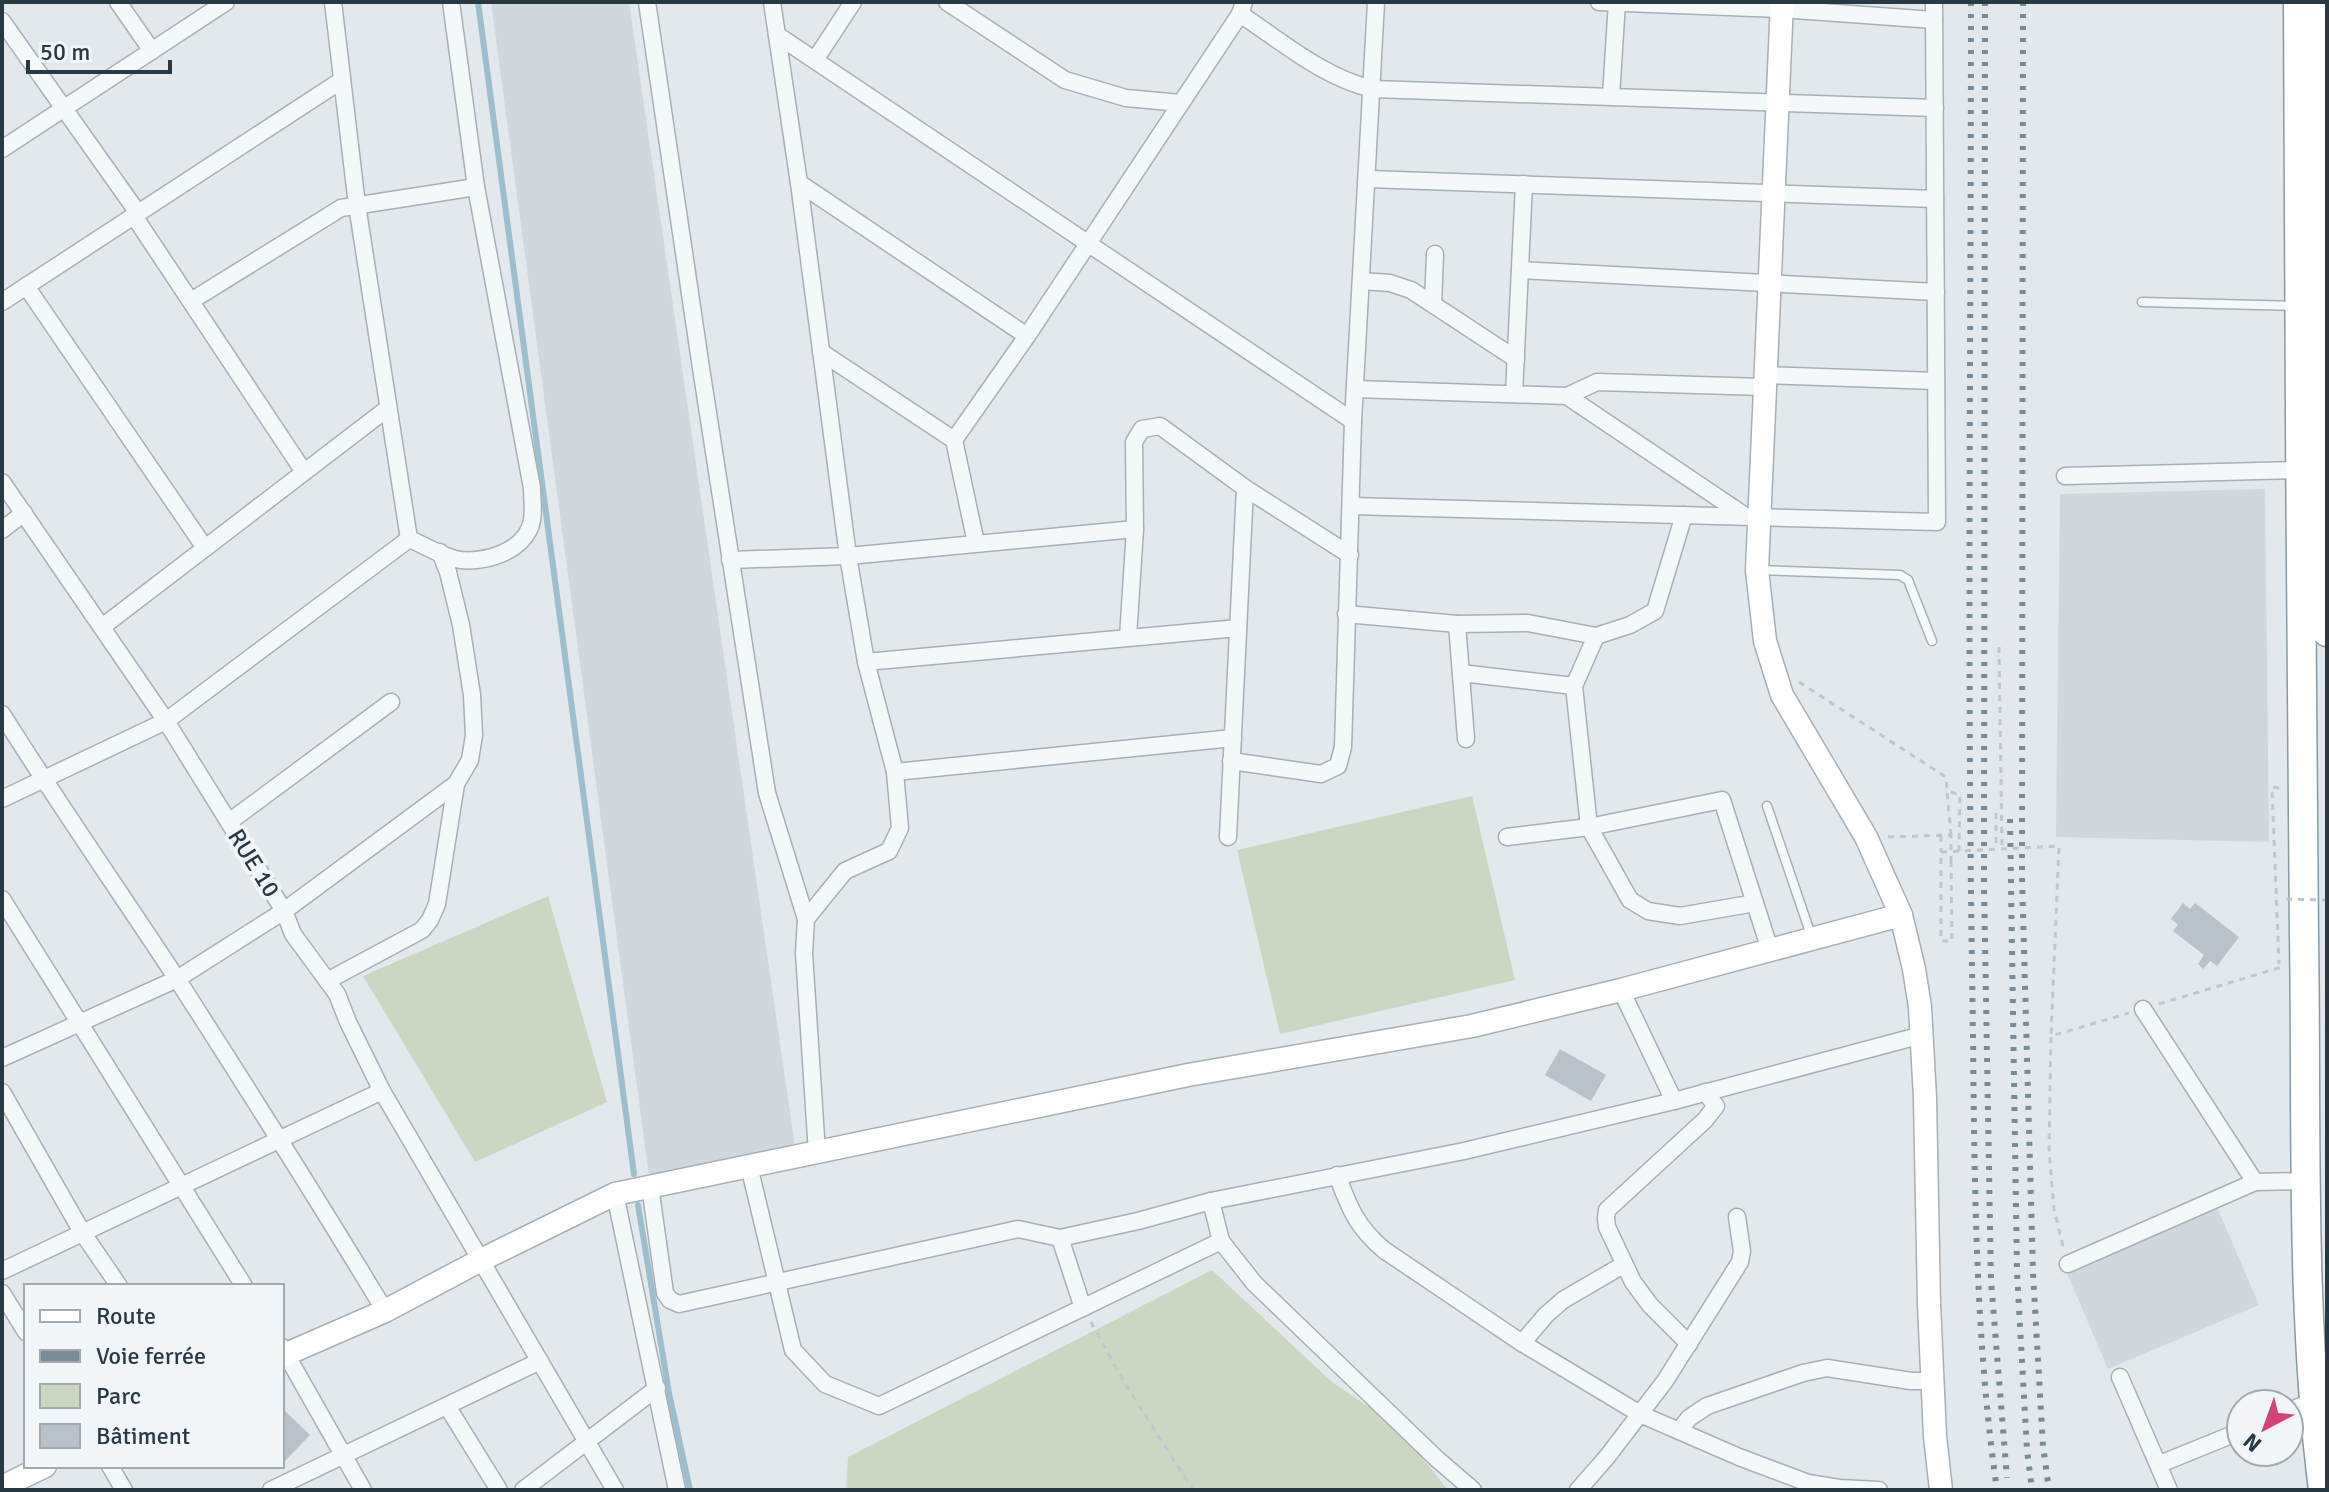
<svg xmlns="http://www.w3.org/2000/svg" width="2329" height="1492" font-family="Signika,sans-serif">
  <style>
    .built { fill: #d0d7dd }
    .green { fill: #ccd6c3 }
    .lines { fill: none; stroke-linecap: round; stroke-linejoin: round }
    .stream { stroke: #9cbecd; stroke-width: 6 }
    .building { fill: #b9c2c9 }
    .lane-casing { stroke: #a7b0b6; stroke-width: 11 }
    .street-casing { stroke: #a7b0b6; stroke-width: 19 }
    .secondary-casing { stroke: #a7b0b6; stroke-width: 25 }
    .highway-casing { stroke: #8999a3; stroke-width: 31 }
    .path { stroke: #c0c6ca; stroke-width: 3; stroke-dasharray: 6 6; stroke-linecap: butt }
    .lane { stroke: #f5f8f9; stroke-width: 8 }
    .street { stroke: #f5f8f9; stroke-width: 16 }
    .secondary { stroke: #fff; stroke-width: 22 }
    .highway { stroke: #fff; stroke-width: 28 }
    .rail { stroke: #7b8b96; stroke-width: 6; stroke-dasharray: 4 8; stroke-linecap: butt }
    .path-bridge { stroke: #c0c6ca; stroke-width: 3; stroke-dasharray: 6 6; stroke-linecap: butt }
    .labels { text-anchor: middle; stroke-width: 8; stroke-linejoin: round; paint-order: stroke }
    .street-label { font-size: 24px; fill: #293944; stroke: #f2f6f8 }
  </style>
  <rect width="100%" height="100%" fill="#e2e8eb"/>
  <g class="built">
    <path d="M491,2H629L795,1147L649,1176Z"/>
    <path d="M2265,489L2269,842L2056,837L2060,494Z"/>
    <path d="M2217,1207L2259,1305L2108,1369L2066,1271Z"/>
  </g>
  <g class="green">
    <path d="M1472,796L1515,980L1280,1034L1237,850Z"/>
    <path d="M548,896L607,1102L475,1162L363,976Z"/>
    <path d="M1212,1270L1333,1383L1395,1424L1448,1490H846L848,1457Z"/>
  </g>
  <g class="lines">
    <g class="stream">
      <path d="M478,2L634,1174"/>
      <path d="M638,1205L669,1393L690,1490"/>
    </g>
  </g>
  <g class="building">
    <path d="M2183,903L2190,909L2195,903L2239,937L2217,966L2210,961L2203,969L2198,964L2204,955L2173,931L2178,925L2171,919Z"/>
    <path d="M1560,1049L1606,1075L1591,1101L1545,1075Z"/>
    <path d="M282,1408L310,1435L284,1462L282,1460Z"/>
  </g>
  <g class="lines">
    <defs>
      <g id="lane">
        <path d="M2142,302L2294,306"/>
        <path d="M1757,570L1900,575L1908,580L1932,641"/>
        <path d="M1767,806L1812,938"/>
      </g>
      <g id="street">
        <path d="M118,2L152,51"/>
        <path d="M333,2L357,205L409,539"/>
        <path d="M647,2L701,368L767,793L806,919"/>
        <path d="M772,2L799,183L848,556L866,662L895,772L900,828L889,851L845,871L806,919L804,953L817,1153"/>
        <path d="M947,2L1065,80L1126,98L1181,103"/>
        <path d="M1599,2L1781,9L1934,20"/>
        <path d="M1240,14C1281,41 1324,78 1373,89L1935,108"/>
        <path d="M2,21L138,213"/>
        <path d="M777,35L1353,421"/>
        <path d="M815,60L853,2"/>
        <path d="M1611,96L1617,2"/>
        <path d="M2,149L226,2"/>
        <path d="M1368,179L1935,199"/>
        <path d="M799,183L1027,336"/>
        <path d="M134,216L304,472"/>
        <path d="M1520,270L1936,292"/>
        <path d="M1361,281L1390,283L1411,290L1516,359"/>
        <path d="M26,286L205,548"/>
        <path d="M191,301L341,208L476,187"/>
        <path d="M2,302L342,80"/>
        <path d="M1433,304L1435,254"/>
        <path d="M821,352L954,440L976,543"/>
        <path d="M1764,375L1936,381"/>
        <path d="M1355,389L1567,396L1597,382L1764,387"/>
        <path d="M1514,394L1524,184"/>
        <path d="M1567,396L1745,516"/>
        <path d="M954,440L1027,336L1240,14L1244,2"/>
        <path d="M2065,476L2299,470"/>
        <path d="M2,482L166,721L284,911L293,934L337,994L348,1022L382,1091L615,1490"/>
        <path d="M1351,506L1937,522L1934,2"/>
        <path d="M2,530L24,513"/>
        <path d="M730,560L848,556L1135,529"/>
        <path d="M1346,614L1457,624L1528,623L1596,636L1630,625L1655,611L1684,515"/>
        <path d="M1457,624L1466,739"/>
        <path d="M102,627L388,408"/>
        <path d="M1596,636L1574,686L1589,827L1630,900L1648,911L1680,916L1755,903"/>
        <path d="M1128,637L1135,529L1134,442L1142,429L1160,426L1245,488L1350,555"/>
        <path d="M866,662L1238,628"/>
        <path d="M1461,673L1574,686"/>
        <path d="M2,714C59,805 120,892 179,982C249,1091 318,1200 385,1311"/>
        <path d="M1231,761L1321,774L1338,766L1343,747L1353,421L1376,2"/>
        <path d="M895,772L1233,738"/>
        <path d="M2,799L166,721L409,539C424,545 440,555 455,559C483,565 527,551 532,520C534,510 532,498 532,488L476,187L451,2"/>
        <path d="M229,822L391,702"/>
        <path d="M1228,837L1245,488"/>
        <path d="M1507,837L1589,827L1722,800L1770,950"/>
        <path d="M2,899L244,1286"/>
        <path d="M327,981L422,930L430,920L437,904L456,784"/>
        <path d="M1621,990L1674,1101"/>
        <path d="M2143,1009L2255,1182"/>
        <path d="M2,1058L177,979L284,911L456,784L470,760L474,735L472,695L461,625L448,572L440,552"/>
        <path d="M2,1092L82,1232L119,1286"/>
        <path d="M749,1166L793,1350L825,1384L879,1406L1221,1241"/>
        <path d="M1337,1175C1350,1209 1356,1226 1384,1250L1522,1343L1640,1414L1739,1457L1808,1483L1839,1488L1879,1490"/>
        <path d="M650,1186L665,1293L670,1300L679,1304L1018,1229L1060,1238L1138,1221L1211,1201L1464,1151L1674,1101L1922,1035"/>
        <path d="M615,1194L677,1490"/>
        <path d="M1211,1201L1221,1241L1254,1283L1437,1459L1473,1490"/>
        <path d="M1060,1238L1083,1308"/>
        <path d="M2068,1264L2255,1182L2305,1181"/>
        <path d="M2,1271L382,1091"/>
        <path d="M2,1293L26,1332"/>
        <path d="M1522,1343L1546,1315L1563,1300L1623,1265"/>
        <path d="M1689,1344L1650,1305L1633,1282L1607,1227L1606,1218L1607,1210L1705,1120L1716,1106L1705,1092"/>
        <path d="M282,1347L363,1490"/>
        <path d="M2120,1377L2169,1490"/>
        <path d="M447,1406L499,1490"/>
        <path d="M2289,1411L2315,1400"/>
        <path d="M1679,1431L1689,1418L1707,1406L1803,1373L1827,1368L1911,1381H1932"/>
        <path d="M2160,1464L2241,1431"/>
        <path d="M110,1466L124,1490"/>
        <path d="M271,1490L540,1361"/>
        <path d="M523,1490L657,1388"/>
        <path d="M1578,1490L1607,1457L1665,1381L1740,1262L1742,1251L1737,1217"/>
      </g>
      <g id="secondary">
        <path d="M1782,2L1757,570L1765,641L1782,695L1866,837L1901,915L1914,969L1920,1007L1925,1098L1929,1304L1935,1436L1941,1490"/>
        <path d="M282,1356L385,1311L481,1260L615,1194L1188,1075L1472,1026L1621,990L1901,915"/>
        <path d="M2,1487L45,1466"/>
      </g>
      <g id="highway">
        <path d="M2298,2C2299,314 2301,625 2304,937C2307,1121 2300,1307 2323,1490"/>
        <path d="M2322,2L2324,514L2327,632"/>
      </g>
    </defs>
    <use href="#lane" class="lane-casing"/>
    <use href="#street" class="street-casing"/>
    <use href="#secondary" class="secondary-casing"/>
    <use href="#highway" class="highway-casing"/>
    <g class="path">
      <path d="M1999,647L2002,849"/>
      <path d="M1799,682L1946,777L1947,791"/>
      <path d="M2279,788L2272,787L2279,964"/>
      <path d="M1996,813V849"/>
      <path d="M1951,835L1947,791L1960,795L1959,851"/>
      <path d="M1941,836V852"/>
      <path d="M1888,837L1951,835V861"/>
      <path d="M2159,1004L2282,967"/>
      <path d="M2063,1246L2054,1210L2049,1149L2051,1036L2129,1013"/>
      <path d="M1091,1322L1124,1382L1193,1490"/>
    </g>
    <use href="#lane" class="lane"/>
    <use href="#street" class="street"/>
    <use href="#secondary" class="secondary"/>
    <use href="#highway" class="highway"/>
    <g class="rail">
      <path d="M1971,2C1971,324 1967,646 1972,967C1975,1141 1972,1317 1997,1490"/>
      <path d="M1985,2L1984,885L1991,1281L2007,1478"/>
      <path d="M2023,2L2022,877L2033,1273L2043,1446L2049,1490"/>
      <path d="M2010,819L2017,1272L2027,1450L2032,1490"/>
    </g>
    <g class="path-bridge">
      <path d="M1951,861L1952,941H1941V852L2059,846L2051,1036"/>
      <path d="M2286,899L2327,900"/>
    </g>
  </g>
  <g class="labels">
    <g class="street-label">
      <text transform="translate(254 863) rotate(58)" y="8">RUE 10</text>
    </g>
  </g>
  <rect width="2329" height="1492" fill="none" stroke="#293944" stroke-width="8"/>
  <rect x="24" y="1284" width="260" height="184" fill="#f2f6f8" stroke="#a2aab0" stroke-width="2"/>
  <rect x="40" y="1310" width="40" height="12" fill="#ffffff" stroke="#a2aab0" stroke-width="2"/>
  <text x="96" y="1324" font-size="24" fill="#293944">Route</text>
  <rect x="40" y="1350" width="40" height="12" fill="#7b8b96" stroke="#a2aab0" stroke-width="2"/>
  <text x="96" y="1364" font-size="24" fill="#293944">Voie ferrée</text>
  <rect x="40" y="1384" width="40" height="24" fill="#ccd6c3" stroke="#a2aab0" stroke-width="2"/>
  <text x="96" y="1404" font-size="24" fill="#293944">Parc</text>
  <rect x="40" y="1424" width="40" height="24" fill="#b9c2c9" stroke="#a2aab0" stroke-width="2"/>
  <text x="96" y="1444" font-size="24" fill="#293944">Bâtiment</text>
  <g transform="translate(2265 1428) rotate(221)"><circle r="38" fill="#f2f6f8" stroke="#a2aab0" stroke-width="2"/>
  <path d="M0-6L14 30L0 20L-14 30Z" fill="#d54278"/>
  <text y="-12" font-size="22" font-weight="bold" text-anchor="middle" fill="#293944">N</text>
  </g>
  <path d="M28 60v12h142v-12" fill="none" stroke="#293944" stroke-width="4"/>
  <text x="40" y="60" font-size="24" fill="#293944" stroke="#f2f6f8" stroke-width="6" paint-order="stroke">50 m</text>
</svg>
